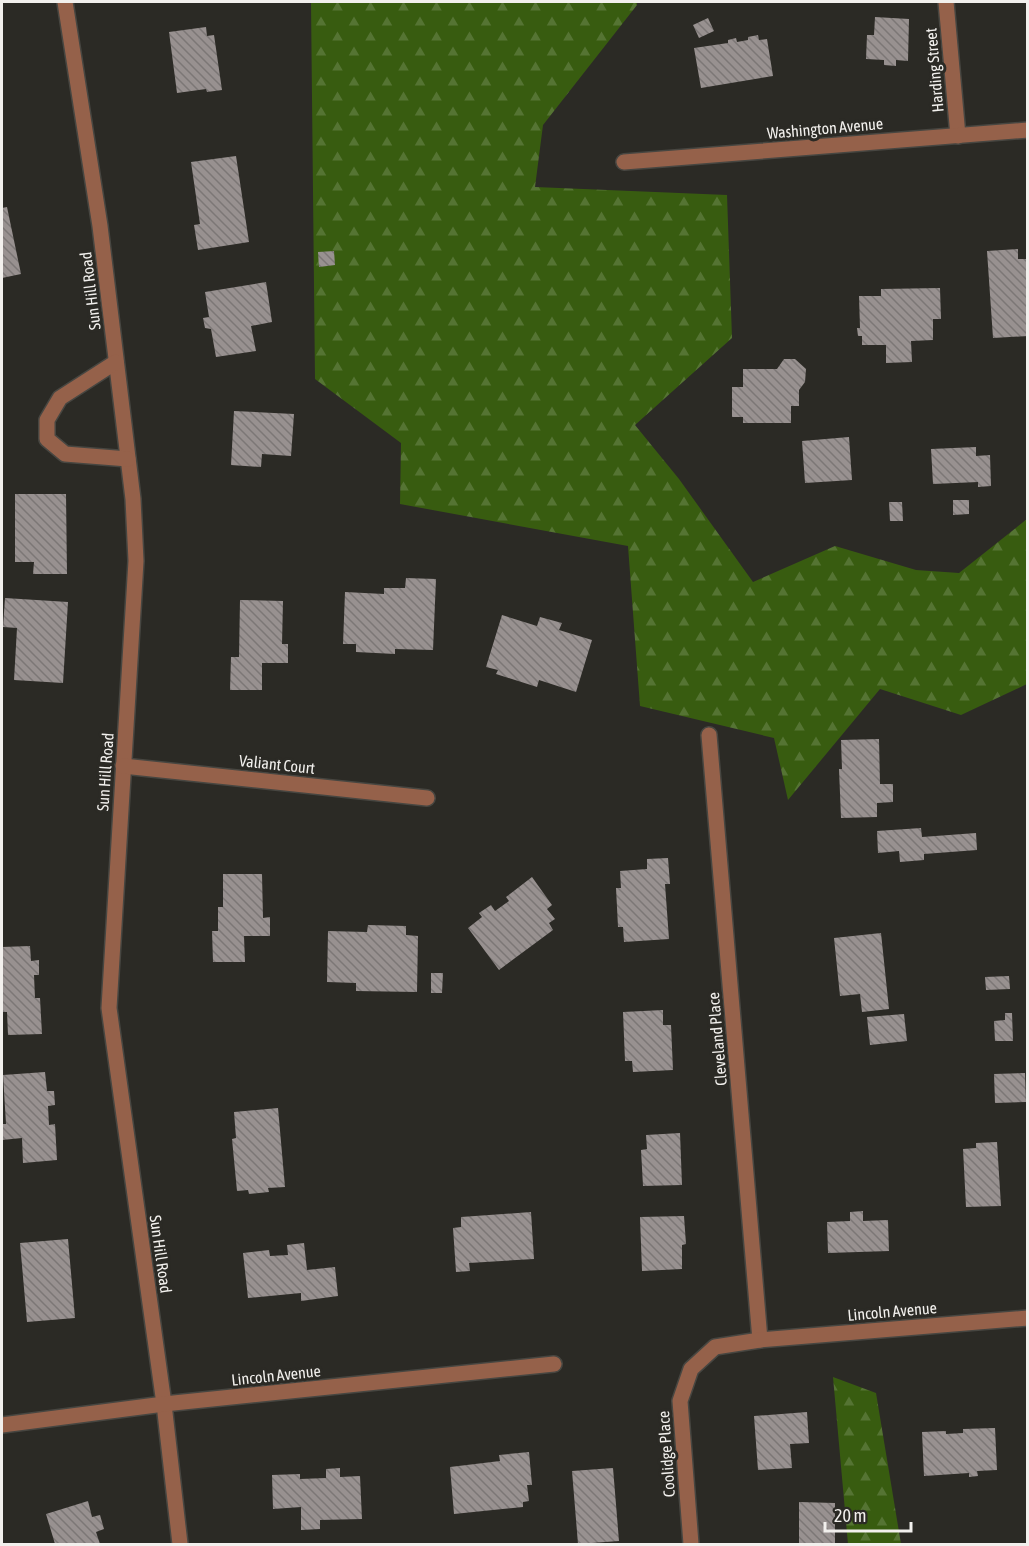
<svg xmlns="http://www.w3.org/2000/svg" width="1029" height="1546" font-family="'Asap Condensed',sans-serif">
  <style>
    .forest { fill: url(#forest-firs) }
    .building { fill: url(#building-back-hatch) }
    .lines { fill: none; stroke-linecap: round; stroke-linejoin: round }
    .street-casing { stroke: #474641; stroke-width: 18 }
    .street { stroke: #95614a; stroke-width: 15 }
    .labels { text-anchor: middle; stroke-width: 6; stroke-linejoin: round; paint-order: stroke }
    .street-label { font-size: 16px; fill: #f2f0ed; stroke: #2b2a25 }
  </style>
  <defs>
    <pattern id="forest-firs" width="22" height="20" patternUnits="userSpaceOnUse" patternTransform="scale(1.5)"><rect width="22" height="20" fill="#385c10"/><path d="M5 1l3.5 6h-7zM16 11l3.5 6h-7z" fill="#557433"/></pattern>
    <pattern id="building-back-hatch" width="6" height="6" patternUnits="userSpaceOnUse" patternTransform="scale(1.5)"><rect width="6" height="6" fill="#989190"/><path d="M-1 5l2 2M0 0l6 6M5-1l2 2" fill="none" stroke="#7c7776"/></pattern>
  </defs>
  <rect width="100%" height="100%" fill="#2b2a25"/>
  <g class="forest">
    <path d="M311,2H637V5L543,125L535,187L727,195L732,338L635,425L679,479L753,582L835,546L916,570L959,573L1027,519V684L961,715L880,689L788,800L774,738L640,706L628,546L400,504L401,443L315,379Z"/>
    <path d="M833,1377L876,1393L901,1544H848Z"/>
  </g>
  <g class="building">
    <path d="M875,17L909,19L908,61L896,60V66L884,65V60L866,59L867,35H874Z"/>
    <path d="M708,18L714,31L699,38L693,25Z"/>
    <path d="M206,27L207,36L214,35L222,90L207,92L206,89L177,93L169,32Z"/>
    <path d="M758,35L759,40L767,39L773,76L701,88L694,48L728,43V40L736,38L737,42L748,40V37Z"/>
    <path d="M236,156L249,242L198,250L194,225L200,224L191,162Z"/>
    <path d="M7,207L21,274L2,278V208Z"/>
    <path d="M1018,249V259H1028V336L993,338L987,251Z"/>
    <path d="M334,251L335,265L319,267L318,252Z"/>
    <path d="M266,282L272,322L251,326L256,351L216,357L211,329L205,328L203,318L209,317L205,292Z"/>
    <path d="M940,288L941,319H933V340L911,341L912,362L886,363V345H862V336H858L857,328H860L859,296H881V289Z"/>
    <path d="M784,359H795L806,369L805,382L799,390V406H791V423H743V417H732V387H743V369H777Z"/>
    <path d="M234,411L294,414L291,456L262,454L261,467L231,465Z"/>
    <path d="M849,437L852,480L805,483L802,441Z"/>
    <path d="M976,447V456L990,455L991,486L978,487V482L933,484L931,449Z"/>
    <path d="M15,494H66L67,574H33L34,562H15Z"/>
    <path d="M953,500H969V514L953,515Z"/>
    <path d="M889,502H902L903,521H890Z"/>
    <path d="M406,578L436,579L433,650L395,649V654L356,652V644H343L345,592L384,594V588H405Z"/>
    <path d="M5,598L68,602L63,683L14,680L17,628L3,627Z"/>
    <path d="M240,600L283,601L282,644H288V663H262V690H230L231,657H239Z"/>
    <path d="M502,615L537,626L540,617L562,623L559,630L592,640L576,692L539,680L537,687L496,674L498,670L486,667Z"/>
    <path d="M879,739L880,784H893V802L877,803V817L841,818L839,769H842L841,740Z"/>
    <path d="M921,828L922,837L976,833L977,850L924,854V860L900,862L899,851L878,853L877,831Z"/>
    <path d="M668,858L670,884H665L669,939L624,942L623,927H618L616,888H621L620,871L647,869V859Z"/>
    <path d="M223,874H262L263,918L270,917V936H244L245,962H213L212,931H218V907H223Z"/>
    <path d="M532,877L552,905L547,909L555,919L549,923L553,930L499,970L468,928L482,917L479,913L491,905L495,911L509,901L506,897Z"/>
    <path d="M368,925L406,926V935L418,936L417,992L356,991V983L327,982L328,931L367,932Z"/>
    <path d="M881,933L889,1009L862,1012L860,994L840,996L834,938Z"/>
    <path d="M30,946L31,961L39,960V975H34L35,998H40L42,1034L8,1035L7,1012H2V947Z"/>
    <path d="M431,973H443L442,993H431Z"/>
    <path d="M1009,976L1010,989L986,990L985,977Z"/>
    <path d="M663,1010V1025H671L673,1070L633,1072L632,1061H625L623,1012Z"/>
    <path d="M1005,1013H1012L1013,1041H995L994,1021L1005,1020Z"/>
    <path d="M904,1014L907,1041L870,1045L867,1017Z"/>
    <path d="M45,1072L47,1091H54L55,1105L48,1106L49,1125L55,1124L57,1160L23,1163L22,1138L2,1140V1124H6L3,1075Z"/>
    <path d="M1025,1073L1026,1102L995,1103L994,1074Z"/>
    <path d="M278,1108L285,1187L268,1188L269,1192L249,1194L248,1190L237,1191L232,1139L236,1138L234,1112Z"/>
    <path d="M680,1133L682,1185L643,1186L641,1150L647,1149L646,1135Z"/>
    <path d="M997,1142L1001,1206L966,1207L963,1149L976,1148V1143Z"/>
    <path d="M863,1211V1221L888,1220L889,1251L828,1253L827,1222L850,1221V1212Z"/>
    <path d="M531,1212L534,1259L469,1263L470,1271L456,1272L453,1228L461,1227V1217Z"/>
    <path d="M684,1216L686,1244L682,1245V1269L642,1271L640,1217Z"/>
    <path d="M68,1239L75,1318L27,1322L20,1243Z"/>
    <path d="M304,1243L307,1270L335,1267L338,1296L301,1301V1293L248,1298L243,1253L269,1250L270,1256L288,1255L287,1245Z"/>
    <path d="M807,1412L809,1443L790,1444L792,1468L758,1470L754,1416Z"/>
    <path d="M995,1428L997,1470L977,1471L978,1476L969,1477V1473L924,1476L922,1432L946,1431V1434L963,1433V1429Z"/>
    <path d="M529,1452L532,1485H527L529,1501L523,1502V1507L454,1514L450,1467L500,1461L499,1455Z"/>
    <path d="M340,1468V1477L360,1476L362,1519L320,1520V1529L301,1530V1507L273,1509L272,1475L300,1474V1479L326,1478V1469Z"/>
    <path d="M613,1468L619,1541L578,1544L572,1471Z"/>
    <path d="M88,1501L92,1517L100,1515L104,1529L96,1532L100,1544H55L46,1514Z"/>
    <path d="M799,1502L835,1503V1544H799Z"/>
  </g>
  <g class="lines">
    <defs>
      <g id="street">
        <path d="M65,2L100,226L133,499L136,561L109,1008L164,1404L180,1544"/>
        <path d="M946,2L958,136"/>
        <path d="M624,162L1028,130"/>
        <path d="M116,362L60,398L47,420V439L65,454L128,459"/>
        <path d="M709,735L760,1340"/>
        <path d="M123,766L427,798"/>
        <path d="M2,1425L164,1404L554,1364"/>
        <path d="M691,1544L680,1401L691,1369L715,1347L760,1340L1028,1318"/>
      </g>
    </defs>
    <use href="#street" class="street-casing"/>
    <use href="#street" class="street"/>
  </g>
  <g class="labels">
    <g class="street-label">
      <text transform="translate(934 70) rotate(-95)" y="6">Harding Street</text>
      <text transform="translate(825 128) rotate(-5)" y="6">Washington Avenue</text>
      <text transform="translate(90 291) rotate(-97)" y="6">Sun Hill Road</text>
      <text transform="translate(277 764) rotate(6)" y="6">Valiant Court</text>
      <text transform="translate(105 772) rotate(-86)" y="6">Sun Hill Road</text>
      <text transform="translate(717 1039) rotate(-95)" y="6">Cleveland Place</text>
      <text transform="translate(161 1254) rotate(82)" y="6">Sun Hill Road</text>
      <text transform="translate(892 1311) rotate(-5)" y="6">Lincoln Avenue</text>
      <text transform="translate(276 1375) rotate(-6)" y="6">Lincoln Avenue</text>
      <text transform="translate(666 1454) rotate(-94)" y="6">Coolidge Place</text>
    </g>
  </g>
  <rect width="1029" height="1546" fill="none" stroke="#f2f0ed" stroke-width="6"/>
  <path d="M825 1522v9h86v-9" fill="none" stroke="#f2f0ed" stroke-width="3"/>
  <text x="834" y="1522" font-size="18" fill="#f2f0ed" stroke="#2b2a25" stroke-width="4.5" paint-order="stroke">20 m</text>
</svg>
